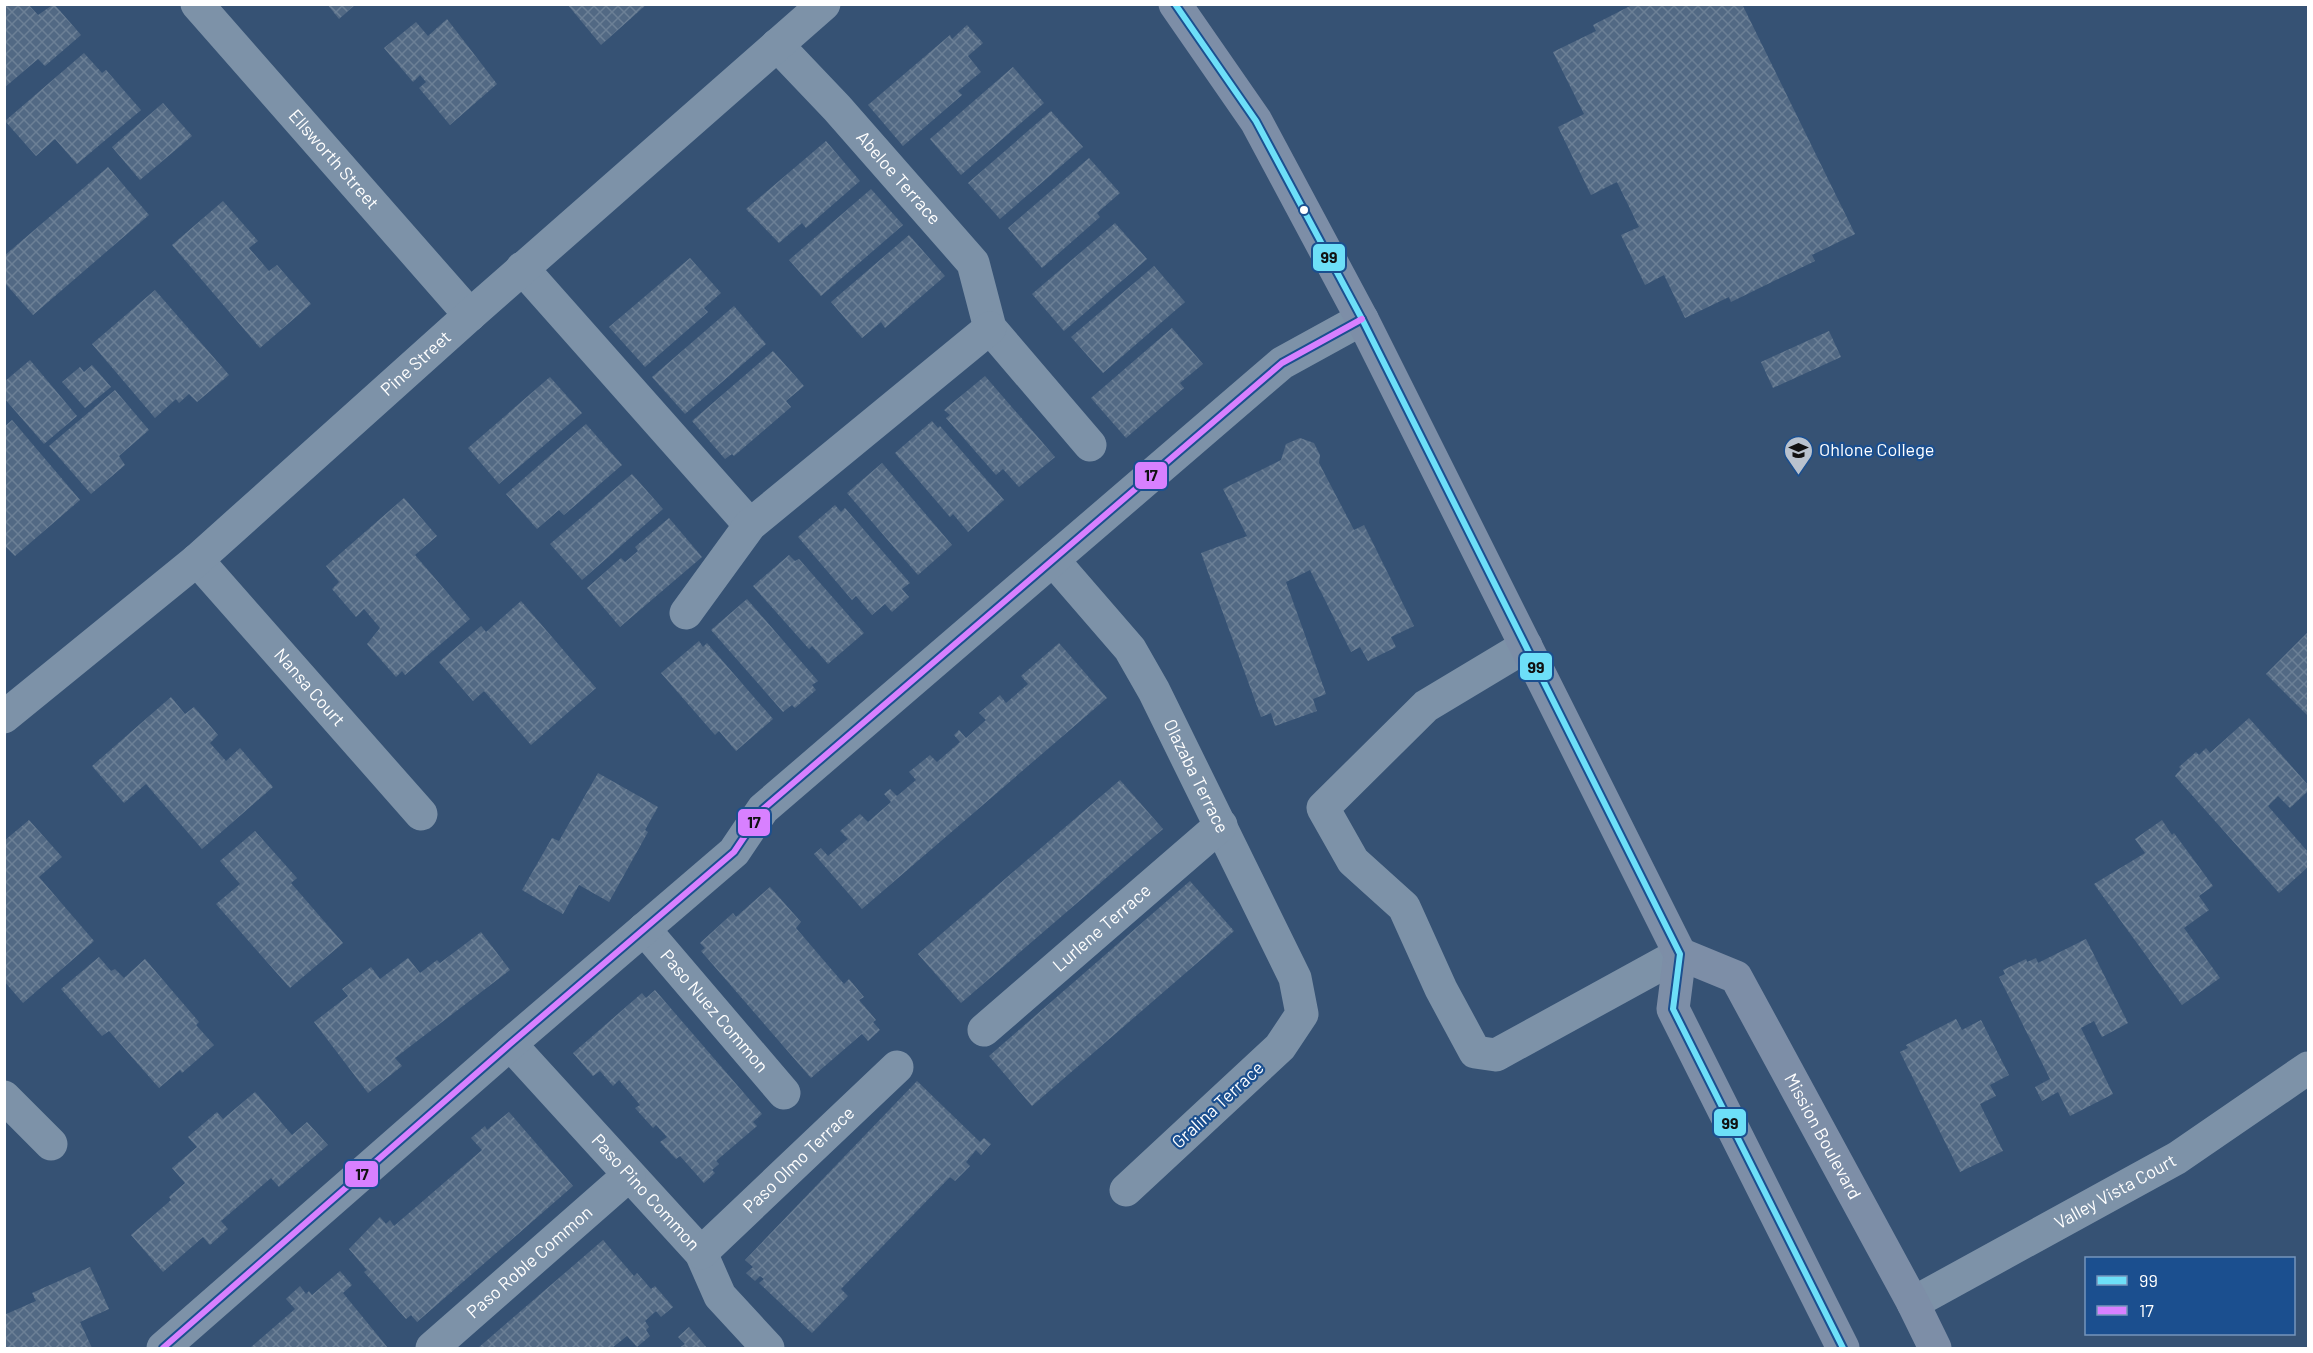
<svg xmlns="http://www.w3.org/2000/svg" width="2313" height="1353" font-family="Barlow,sans-serif">
  <style>
    .building { fill: url(#building-cross-hatch) }
    .lines { fill: none; stroke-linecap: round; stroke-linejoin: round }
    .minor { stroke: #7d92a8; stroke-width: 33 }
    .major { stroke: #7d8ea7; stroke-width: 33 }
    .bus-1-casing { stroke: #1b4f8f; stroke-width: 10 }
    .bus-2-casing { stroke: #1b4f8f; stroke-width: 10 }
    .bus-1 { stroke: #6ddff8; stroke-width: 6 }
    .bus-2 { stroke: #d880ff; stroke-width: 6 }
    .bus-dot { fill: #fff; stroke: #1b4f8f; stroke-width: 2 }
    .labels { text-anchor: middle; stroke-width: 4.5; stroke-linejoin: round; paint-order: stroke }
    .street-label { font-size: 18px; fill: #fff; stroke: #1b4f8f }
    .poi-label { font-size: 18px; fill: #fff; stroke: #1b4f8f; text-anchor: start }
    .line-badge { stroke: #1b4f8f; stroke-width: 2 }
    .pale-badge-label { font-size: 16px; text-anchor: middle; font-weight: bold; fill: #111 }
  </style>
  <defs>
    <pattern id="building-cross-hatch" width="8" height="8" patternUnits="userSpaceOnUse" patternTransform="scale(1.5)"><rect width="8" height="8" fill="#526984"/><path d="M0 0l8 8M0 8l8-8" fill="none" stroke="#6c8096"/></pattern>
  </defs>
  <rect width="100%" height="100%" fill="#365274"/>
  <g class="building">
    <path d="M4,4H28L38,15L54,4L81,35L45,66L38,59L4,88Z"/>
    <path d="M327,4H356L339,19Z"/>
    <path d="M567,4H647L601,45Z"/>
    <path d="M1634,4H1742L1855,234L1812,255L1815,261L1731,302L1729,297L1685,318L1664,275L1645,285L1621,235L1639,227L1617,182L1591,195L1558,127L1584,114L1553,52L1596,31L1593,25Z"/>
    <path d="M447,19L497,84L450,125L419,88L426,82L420,75L413,82L384,48L416,22L428,36Z"/>
    <path d="M967,25L983,43L968,56L981,72L958,91L962,95L903,146L868,105L950,35L952,39Z"/>
    <path d="M84,53L102,73L106,70L141,110L77,164L55,139L36,156L5,121Z"/>
    <path d="M1013,67L1044,103L961,175L930,139Z"/>
    <path d="M163,103L192,136L140,180L112,147Z"/>
    <path d="M1051,111L1083,147L1000,219L968,183Z"/>
    <path d="M826,141L860,181L806,228L802,223L779,243L746,209Z"/>
    <path d="M1089,158L1120,193L1097,213L1100,217L1042,268L1008,228Z"/>
    <path d="M108,167L149,215L33,315L4,282V256Z"/>
    <path d="M871,189L903,225L821,296L789,260Z"/>
    <path d="M223,201L258,241L249,248L269,271L277,265L311,304L260,348L172,245Z"/>
    <path d="M1115,223L1147,259L1064,331L1032,294Z"/>
    <path d="M909,235L945,276L885,328L881,322L862,338L831,302Z"/>
    <path d="M690,258L721,293L704,308L708,312L645,367L609,327Z"/>
    <path d="M1154,266L1185,302L1103,373L1071,337Z"/>
    <path d="M155,290L229,375L197,402L189,394L179,403L176,399L155,418L92,344Z"/>
    <path d="M734,306L766,344L685,414L652,377Z"/>
    <path d="M1172,328L1203,364L1180,383L1184,388L1126,438L1091,398Z"/>
    <path d="M1829,331L1841,357L1773,388L1761,362Z"/>
    <path d="M773,351L804,386L786,401L791,407L734,456L732,454L725,459L692,421Z"/>
    <path d="M30,360L77,416L44,444L4,398V382Z"/>
    <path d="M92,365L111,387L85,408L62,382L80,367L84,372Z"/>
    <path d="M985,376L1055,457L1019,487L1003,469L996,475L946,418L950,415L944,410Z"/>
    <path d="M550,377L582,413L499,484L468,448Z"/>
    <path d="M115,390L149,430L119,456L125,465L91,494L49,446Z"/>
    <path d="M12,420L80,500L15,556L4,545V427Z"/>
    <path d="M932,421L938,428L940,426L1004,500L968,532L953,514L950,517L895,453Z"/>
    <path d="M586,424L622,465L564,515L559,510L537,529L506,494Z"/>
    <path d="M1300,438L1314,443L1320,455L1319,463L1354,530L1364,525L1414,626L1391,637L1396,647L1368,661L1360,647L1351,652L1310,570L1286,582L1326,694L1313,699L1317,711L1275,726L1271,713L1261,717L1201,553L1247,536L1223,489L1281,460L1286,444Z"/>
    <path d="M882,463L952,545L918,575L847,493Z"/>
    <path d="M632,474L663,509L582,580L550,544Z"/>
    <path d="M404,498L437,536L415,555L470,619L405,675L402,671L396,677L367,644L380,628L364,609L356,617L332,589L339,582L326,566Z"/>
    <path d="M835,505L841,512L845,508L910,583L902,589L909,597L892,612L885,604L872,615L856,596L852,600L798,537Z"/>
    <path d="M669,518L702,557L620,627L587,588L621,558L625,562L638,551L635,547Z"/>
    <path d="M789,555L795,561L799,559L864,633L828,664L812,646L809,649L753,586Z"/>
    <path d="M747,599L818,681L812,685L816,690L795,708L792,705L783,712L711,630Z"/>
    <path d="M521,601L596,688L531,745L484,691L473,701L439,662L481,626L486,632Z"/>
    <path d="M2308,632V716L2266,674Z"/>
    <path d="M699,641L703,647L707,643L773,719L736,751L719,731L715,735L661,673Z"/>
    <path d="M1059,643L1107,698L862,909L814,854L821,848L828,856L848,839L840,831L860,814L868,822L891,802L884,794L890,789L897,796L916,780L909,772L930,755L937,762L960,742L954,735L959,730L966,738L986,720L979,713L1000,695L1006,703L1028,684L1021,676Z"/>
    <path d="M171,697L185,714L194,707L218,735L210,743L226,761L240,748L273,787L202,849L146,784L124,803L92,766Z"/>
    <path d="M2249,718L2308,785V791L2290,808L2278,796L2268,806L2308,852V867L2279,893L2175,776L2181,769L2179,767L2196,752L2199,755L2206,748L2210,753Z"/>
    <path d="M598,773L658,807L645,830L648,832L609,902L579,885L563,914L522,890L552,838L559,841Z"/>
    <path d="M1120,780L1163,829L961,1003L918,954Z"/>
    <path d="M29,820L62,857L39,877L94,941L23,1003L4,981V841Z"/>
    <path d="M2162,820L2172,835L2174,833L2213,886L2199,896L2209,910L2184,928L2220,978L2182,1005L2094,884L2145,853L2135,839Z"/>
    <path d="M255,831L297,878L291,883L343,943L290,988L216,904L240,884L220,861Z"/>
    <path d="M1190,881L1234,931L1032,1106L989,1056Z"/>
    <path d="M770,887L801,922L796,928L844,984L849,979L864,997L859,1000L876,1020L873,1022L880,1030L868,1041L862,1034L811,1078L701,951L705,948L700,943L733,913L736,917Z"/>
    <path d="M481,932L510,970L395,1058L402,1066L368,1093L314,1022L348,996L342,989L371,967L380,979L408,958L420,973L437,960L440,963Z"/>
    <path d="M2086,939L2128,1023L2102,1037L2094,1021L2081,1028L2113,1094L2070,1116L2058,1092L2042,1101L2035,1087L2050,1079L1999,977L2005,974L2003,970L2026,959L2027,962L2036,958L2038,963Z"/>
    <path d="M99,957L111,971L115,969L124,978L145,959L199,1022L196,1025L214,1045L182,1073L180,1070L159,1088L109,1031L102,1036L61,989Z"/>
    <path d="M655,990L762,1114L753,1122L757,1126L716,1161L719,1164L712,1170L715,1173L704,1183L680,1156L676,1159L660,1142L667,1137L656,1125L653,1128L635,1108L640,1105L619,1080L613,1086L600,1071L593,1076L573,1053L642,993L646,998Z"/>
    <path d="M1956,1019L1962,1030L1981,1020L2009,1075L1990,1085L1996,1096L1980,1104L2003,1151L1960,1172L1900,1052L1908,1048L1906,1045Z"/>
    <path d="M917,1081L980,1142L984,1138L991,1144L981,1155L976,1150L966,1162L970,1166L955,1181L950,1177L841,1289L848,1296L812,1333L759,1283L764,1279L760,1276L755,1281L746,1273L753,1267L745,1260Z"/>
    <path d="M255,1092L292,1135L307,1122L328,1145L279,1187L271,1178L221,1221L228,1229L210,1245L203,1237L163,1272L131,1235L171,1200L169,1197L185,1183L172,1168L197,1147L188,1137L217,1112L223,1119Z"/>
    <path d="M509,1112L573,1186L417,1322L411,1315L406,1319L364,1272L367,1270L349,1249L380,1217L386,1224L390,1220L394,1226L482,1150L471,1138L485,1126L487,1130Z"/>
    <path d="M603,1240L634,1276L637,1273L651,1289L655,1286L673,1307L661,1317L656,1311L645,1321L649,1327L646,1330L650,1336L637,1347L627,1336L612,1348H478Z"/>
    <path d="M90,1267L109,1309L80,1322L92,1348H4V1315L36,1301L32,1293Z"/>
    <path d="M340,1271L352,1285L343,1293L388,1348H250L295,1309L286,1299L300,1286L306,1294L309,1291L312,1295Z"/>
    <path d="M689,1327L707,1348H679L685,1344L678,1337Z"/>
  </g>
  <g class="lines">
    <g class="minor">
      <path id="s1" d="M197,4L470,315"/>
      <path id="s2" d="M777,45L837,108L973,263L990,328L1090,445"/>
      <path d="M522,268L750,525"/>
      <path id="s3" d="M197,560L421,814"/>
      <path id="s4" d="M1053,560L1130,649L1154,691L1295,978L1302,1014L1280,1047L1126,1190"/>
      <path d="M686,613L750,525L990,328"/>
      <path d="M1526,646L1426,706L1323,808L1353,861L1404,907L1441,989L1475,1052L1496,1055L1680,954"/>
      <path id="s5" d="M4,717L197,560L470,315L824,4"/>
      <path id="s6" d="M644,929L784,1093"/>
      <path id="s7" d="M984,1030L1221,825"/>
      <path id="s8" d="M510,1044L701,1253L720,1296L768,1348"/>
      <path d="M4,1097L51,1144"/>
      <path id="s9" d="M701,1253L897,1067"/>
      <path id="s10" d="M1913,1303L2177,1158L2308,1068"/>
      <path d="M163,1348L510,1044L734,852L763,809L1282,363L1362,319"/>
      <path id="s11" d="M432,1348L629,1175"/>
    </g>
    <g class="major">
      <path d="M1175,4L1256,121L1362,319L1680,954L1673,1009L1843,1348"/>
      <path id="s12" d="M1680,954L1736,977L1913,1303L1935,1348"/>
    </g>
    <defs>
      <path id="bus-1" d="M1175,4L1256,121L1362,319L1680,954L1673,1009L1843,1348"/>
      <path id="bus-2" d="M163,1348L510,1044L734,852L763,809L1282,363L1362,319"/>
    </defs>
    <use href="#bus-1" class="bus-1-casing"/>
    <use href="#bus-2" class="bus-2-casing"/>
    <use href="#bus-1" class="bus-1"/>
    <use href="#bus-2" class="bus-2"/>
  </g>
  <defs>
    <symbol id="university-pin" viewBox="-11 -11 22 30"><path d="M0 17L-7.5 6A9.5 9.5 0 1 1 7.5 6Z" fill="#b9c2ce" stroke="#1b4f8f"/><path d="M0-5L7-2L0 1L-7-2ZM-4 1L0 2.5L4 1V4Q0 6-4 4Z" fill="#111"/></symbol>
  </defs>
  <g fill-rule="evenodd">
    <use href="#university-pin" x="1782" y="434" width="33" height="45"/>
  </g>
  <circle class="bus-dot" cx="1304" cy="210" r="5"/>
  <g class="labels">
    <g class="street-label">
      <text dy="6" stroke="none"><textPath href="#s1" startOffset="207">Ellsworth Street</textPath></text>
      <text dy="6" stroke="none"><textPath href="#s2" startOffset="180">Abeloe Terrace</textPath></text>
      <text dy="6" stroke="none"><textPath href="#s5" startOffset="543">Pine Street</textPath></text>
      <text dy="6" stroke="none"><textPath href="#s3" startOffset="170">Nansa Court</textPath></text>
      <text dy="6" stroke="none"><textPath href="#s4" startOffset="261">Olazaba Terrace</textPath></text>
      <text dy="6" stroke="none"><textPath href="#s7" startOffset="156">Lurlene Terrace</textPath></text>
      <text dy="6" stroke="none"><textPath href="#s6" startOffset="108">Paso Nuez Common</textPath></text>
      <text transform="translate(1218 1105) rotate(-43)" y="6">Gralina Terrace</text>
      <text dy="6" stroke="none"><textPath href="#s12" startOffset="242">Mission Boulevard</textPath></text>
      <text dy="6" stroke="none"><textPath href="#s9" startOffset="135">Paso Olmo Terrace</textPath></text>
      <text dy="6" stroke="none"><textPath href="#s8" startOffset="201">Paso Pino Common</textPath></text>
      <text dy="6" stroke="none"><textPath href="#s10" startOffset="231">Valley Vista Court</textPath></text>
      <text dy="6" stroke="none"><textPath href="#s11" startOffset="130">Paso Roble Common</textPath></text>
    </g>
    <g class="poi-label">
      <text x="1819" y="456">Ohlone College</text>
    </g>
  </g>
  <g class="line-badge">
    <rect x="1312" y="243" width="34" height="29" rx="6" fill="#6ddff8"/>
    <rect x="1134" y="461" width="34" height="29" rx="6" fill="#d880ff"/>
    <rect x="1519" y="652" width="34" height="29" rx="6" fill="#6ddff8"/>
    <rect x="737" y="808" width="34" height="29" rx="6" fill="#d880ff"/>
    <rect x="1713" y="1108" width="34" height="29" rx="6" fill="#6ddff8"/>
    <rect x="344" y="1160" width="35" height="28" rx="6" fill="#d880ff"/>
  </g>
  <g class="pale-badge-label">
    <text x="1329" y="263">99</text>
    <text x="1151" y="481">17</text>
    <text x="1536" y="673">99</text>
    <text x="754" y="828">17</text>
    <text x="1730" y="1129">99</text>
    <text x="362" y="1180">17</text>
  </g>
  <rect width="2313" height="1353" fill="none" stroke="#ffffff" stroke-width="12"/>
  <rect x="2085" y="1257" width="210" height="78" fill="#1b4f8f" stroke="#7695bc" stroke-width="1.5"/>
  <rect x="2097" y="1276" width="30" height="9" fill="#6ddff8" stroke="#7695bc" stroke-width="1.5"/>
  <text x="2139" y="1287" font-size="18" fill="#ffffff">99</text>
  <rect x="2097" y="1306" width="30" height="9" fill="#d880ff" stroke="#7695bc" stroke-width="1.5"/>
  <text x="2139" y="1317" font-size="18" fill="#ffffff">17</text>
</svg>
